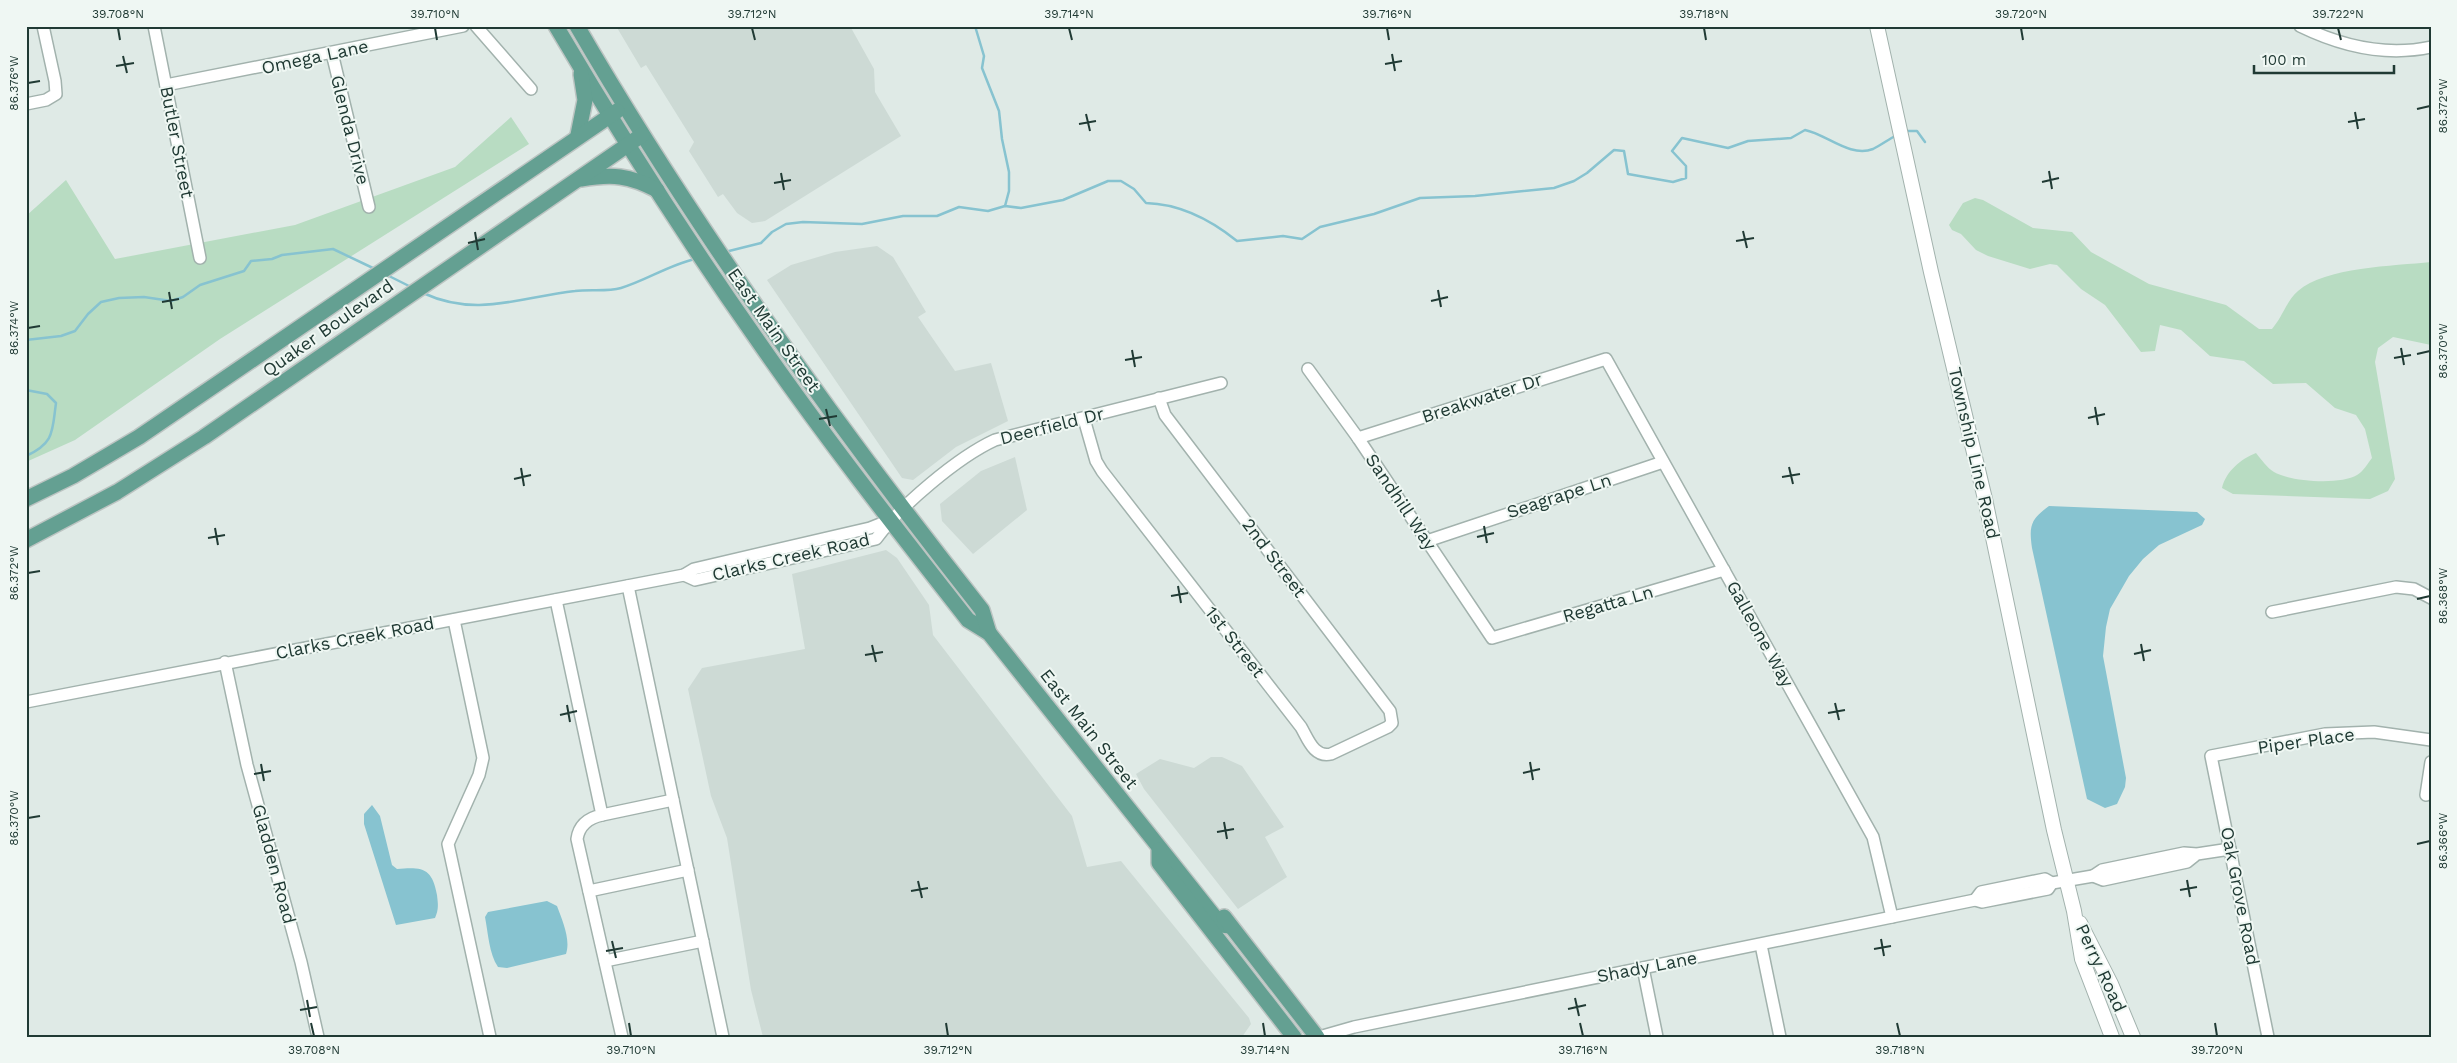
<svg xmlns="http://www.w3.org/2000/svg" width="2457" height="1063" font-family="'Work Sans',sans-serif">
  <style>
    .built { fill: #cddad5 }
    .green { fill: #b8dcc2 }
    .water { fill: #87c3d0 }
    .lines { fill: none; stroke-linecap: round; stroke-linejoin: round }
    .stream { stroke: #87c3d0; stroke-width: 2.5 }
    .minor-casing { stroke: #a2b2ad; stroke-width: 14 }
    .tertiary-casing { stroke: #a2b2ad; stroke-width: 16 }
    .primary-casing { stroke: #bcc4c2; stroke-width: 18 }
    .minor { stroke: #fff; stroke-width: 11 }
    .tertiary { stroke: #fff; stroke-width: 14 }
    .primary { stroke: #64a092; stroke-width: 15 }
    .ticks { fill: none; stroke: #203a34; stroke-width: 2 }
    .labels { text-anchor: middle; stroke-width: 4; stroke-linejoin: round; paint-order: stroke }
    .street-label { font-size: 18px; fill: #203a34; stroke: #eff7f3 }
    .neatline { fill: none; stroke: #203a34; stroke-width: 2 }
    .ticks-label { font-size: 12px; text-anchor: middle; fill: #203a34 }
  </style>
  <rect width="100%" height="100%" fill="#dfeae6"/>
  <g class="built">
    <path d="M616,26H850L874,69L875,92L901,136L765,221L752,223L737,213L723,194L718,197L689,151L694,142L646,65L641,68Z"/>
    <path d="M877,246L893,257L926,312L918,317L955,371L991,363L1008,421L956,447L913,480L902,478L767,280L791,265L835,252Z"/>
    <path d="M1015,457L1027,510L973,554L942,521L940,504L981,471Z"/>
    <path d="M886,550L897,558L929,605L933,635L1072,816L1087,867L1121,861L1249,1018L1251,1024L1242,1037H763L751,990L727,838L711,796L688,689L702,668L805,649L792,574Z"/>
    <path d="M1211,757H1222L1242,766L1284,827L1265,837L1287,877L1238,909L1144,789L1136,774L1160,759L1194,768Z"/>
  </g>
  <g class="green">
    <path d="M511,117L529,144L220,339L75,440L26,462V216L66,180L115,259L295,225L455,167Z"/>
    <path d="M1975,198L1983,200L2033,228L2072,232L2091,252L2149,284L2226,305L2259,329H2272C2282,318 2287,300 2298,291C2325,267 2394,266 2431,262V345L2393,337L2378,348L2375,362L2395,479L2388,491L2370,499L2233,494L2222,488C2226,471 2241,459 2256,453C2261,459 2267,468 2274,472C2291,482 2341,485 2357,475C2363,472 2368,463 2372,458L2365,429L2356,415L2335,408L2306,383L2273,384L2244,361L2210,356L2181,330L2160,325L2155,351L2141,352L2105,305L2081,289L2057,265L2050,264L2030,269L1988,256L1976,250L1961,234L1952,230L1949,225L1963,203Z"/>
  </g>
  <g class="water">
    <path d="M2049,506L2197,512L2205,519L2202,525L2159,545L2143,559L2129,576L2110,609L2106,627L2103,656L2126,778L2125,787L2117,804L2105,808L2087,799L2032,548C2029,526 2030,520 2049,506Z"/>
    <path d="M372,805L380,816L392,865L397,869C423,867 432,868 437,895C438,904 439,909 435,918L396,925L364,824V814Z"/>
    <path d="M547,901L557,906C562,920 571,939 566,954L507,968L498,967C489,954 488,932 485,917L488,912Z"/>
  </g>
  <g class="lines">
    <g class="stream">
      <path d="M975,26L984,56L982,68L999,111L1002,139L1009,172V191L1005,206"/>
      <path d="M1904,131H1917L1925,142"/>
      <path d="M725,252L761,243L772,232L786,224L803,222L862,224L903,216H937L959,207L988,211L1005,206L1021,208L1063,200L1108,181H1121L1134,189L1146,203C1180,204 1211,220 1237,241L1283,236L1302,239L1320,227L1374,214L1420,198L1475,196L1554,188L1574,181L1587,173L1614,150L1624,151L1628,174L1673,182L1686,178V166L1672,151L1682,138L1728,148L1748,141L1791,138L1805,130C1826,134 1850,158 1873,149C1881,145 1889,139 1897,135"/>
      <path d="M387,275L411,287"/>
      <path d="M423,293C477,318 520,297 575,291C590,289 607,292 621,288C647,280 669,265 695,259"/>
      <path d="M26,340L61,336L75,331L88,314L101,302L119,298L144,297L171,301L183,297L200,285L244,271L251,261L272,259L282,255L333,249L375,269"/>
      <path d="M26,390L47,394L56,403C52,431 55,443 26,456"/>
    </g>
    <defs>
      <g id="minor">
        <path d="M154,26L200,258"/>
        <path d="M476,26L531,89"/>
        <path d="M2300,26C2341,46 2385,57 2431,47"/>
        <path d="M332,53L369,207"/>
        <path d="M166,85L463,26"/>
        <path d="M26,104L46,100L56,94L55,81L43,26"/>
        <path d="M1308,369L1358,438L1492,638L1724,570"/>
        <path d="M1084,419L1096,461L1102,471L1301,727C1308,739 1314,758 1331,754L1388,727L1392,723L1390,711L1165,415L1159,398"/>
        <path d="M1358,438L1606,359L1873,837L1892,917"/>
        <path d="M1427,541L1663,462"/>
        <path d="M684,575L695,580L876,539C900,506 958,457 995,440L1221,383"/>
        <path d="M628,586L723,1037"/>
        <path d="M556,600L602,815C588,818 579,825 577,839L622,1037"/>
        <path d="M2272,612L2396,587L2414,589L2431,598"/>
        <path d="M454,620L483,758L479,775L448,844L490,1037"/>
        <path d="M225,662L247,765L301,962L318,1037"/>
        <path d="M26,702L684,575L694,569L870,528L890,520"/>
        <path d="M2426,795L2431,762"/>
        <path d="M602,815L673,800"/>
        <path d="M2197,854L2187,862L2103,880L2093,876L2102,870L2184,853L2197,854L2230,849"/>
        <path d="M589,891L688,870"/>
        <path d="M1975,900L1981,892L2045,879L2052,883L2093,876"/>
        <path d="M1761,945L1780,1037"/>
        <path d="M605,961L703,941"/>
        <path d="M1643,968L1657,1037"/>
        <path d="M1319,1037L1354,1027L1975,900L1982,902L2048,889L2052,883"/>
        <path d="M2268,1037L2211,756L2325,734L2374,732L2431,740"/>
      </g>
      <g id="tertiary">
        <path d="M1877,26L1931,272L1985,499L2054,830L2074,911L2082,959L2112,1037"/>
        <path d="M2080,923L2111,984L2133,1037"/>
      </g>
      <g id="primary">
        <path d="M556,26C619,133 685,237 756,338C823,435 895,527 968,620L989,633L1221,925L1230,926"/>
        <path d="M577,26C696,231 835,424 982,610L989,633"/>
        <path d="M578,135L585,100L581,74"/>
        <path d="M581,179C612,174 629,175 657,190"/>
        <path d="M26,499L73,476L139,437L617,111"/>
        <path d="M26,540L117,492L204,437L642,135"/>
        <path d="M1159,850V863L1294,1037"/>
        <path d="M1224,917L1317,1037"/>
      </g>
    </defs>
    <use href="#minor" class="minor-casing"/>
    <use href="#tertiary" class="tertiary-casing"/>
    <use href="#primary" class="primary-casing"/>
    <use href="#minor" class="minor"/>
    <use href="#tertiary" class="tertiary"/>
    <use href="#primary" class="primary"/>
  </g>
  <path class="ticks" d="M118,28L120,40M435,28L437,40M752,28L755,40M1069,28L1072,40M1387,28L1389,40M1704,28L1706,40M2021,28L2023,40M2338,28L2341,40M1392,54L1395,71M123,56L127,73M1385,64L1402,61M116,66L134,63M28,83L40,81M2417,109L2430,106M2355,112L2358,129M1086,114L1090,131M2348,122L2365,119M1079,124L1096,121M2049,171L2052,189M781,173L784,190M2042,182L2059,178M774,183L791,180M1743,231L1747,248M475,232L478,250M1736,241L1754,238M468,243L485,239M1438,290L1441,307M169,292L172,309M1431,301L1448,297M162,302L179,299M28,328L40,326M2401,348L2404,365M1132,350L1135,367M2417,354L2430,351M2394,358L2411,355M1125,360L1142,357M2095,407L2098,425M826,409L830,426M2088,418L2105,414M819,419L837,416M1789,467L1793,484M521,468L524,486M1782,477L1800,474M514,479L531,475M1484,526L1487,543M215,528L218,545M1477,537L1494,533M208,538L225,535M28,573L40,571M1178,586L1181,603M1171,596L1188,593M2417,599L2430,596M2141,644L2144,661M872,645L876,662M2134,654L2151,650M865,655L883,652M1835,703L1839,720M567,705L570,722M1828,713L1845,710M560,715L577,711M1530,762L1533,780M261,764L264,781M1523,773L1540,769M254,774L271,771M28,818L40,816M1224,822L1227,839M1217,832L1234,829M2417,844L2430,841M2187,880L2190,897M918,881L922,898M2180,890L2197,887M911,891L928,888M1881,939L1884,956M612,941L616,958M1874,949L1891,946M606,951L623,948M1575,998L1579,1016M307,1000L310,1017M1568,1009L1586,1005M300,1010L317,1007M311,1023L314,1036M629,1023L631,1036M946,1023L948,1036M1263,1023L1265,1036M1580,1023L1583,1036M1897,1023L1900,1036M2215,1023L2217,1036"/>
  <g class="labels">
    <g class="street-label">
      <text transform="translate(315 57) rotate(-12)" y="6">Omega Lane</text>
      <text transform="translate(350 130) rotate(76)" y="6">Glenda Drive</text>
      <text transform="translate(177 142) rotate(79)" y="6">Butler Street</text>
      <text transform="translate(328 328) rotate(-35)" y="6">Quaker Boulevard</text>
      <text transform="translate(774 330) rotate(55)" y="6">East Main Street</text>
      <text transform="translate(1482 398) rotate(-18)" y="6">Breakwater Dr</text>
      <text transform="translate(1052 426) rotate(-14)" y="6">Deerfield Dr</text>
      <text transform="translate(1974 453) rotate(77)" y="6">Township Line Road</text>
      <text transform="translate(1559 496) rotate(-18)" y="6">Seagrape Ln</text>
      <text transform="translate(1401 502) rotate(56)" y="6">Sandhill Way</text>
      <text transform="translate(791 557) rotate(-13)" y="6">Clarks Creek Road</text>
      <text transform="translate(1274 558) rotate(53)" y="6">2nd Street</text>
      <text transform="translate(1608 604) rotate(-16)" y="6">Regatta Ln</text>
      <text transform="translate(1760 634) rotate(61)" y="6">Galleone Way</text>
      <text transform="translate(355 638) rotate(-11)" y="6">Clarks Creek Road</text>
      <text transform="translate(1235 642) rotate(52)" y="6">1st Street</text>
      <text transform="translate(1089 729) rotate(52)" y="6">East Main Street</text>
      <text transform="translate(2306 741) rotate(-8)" y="6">Piper Place</text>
      <text transform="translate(274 864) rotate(75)" y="6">Gladden Road</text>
      <text transform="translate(2240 896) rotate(79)" y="6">Oak Grove Road</text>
      <text transform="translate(1647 967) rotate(-11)" y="6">Shady Lane</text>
      <text transform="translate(2101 968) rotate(65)" y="6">Perry Road</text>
    </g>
  </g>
  <rect width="2457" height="1063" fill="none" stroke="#eff7f3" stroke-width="55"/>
  <path d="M2254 65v8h140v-8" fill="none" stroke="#203a34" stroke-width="2.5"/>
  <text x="2262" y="65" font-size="15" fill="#203a34" stroke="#eff7f3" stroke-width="4" paint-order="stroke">100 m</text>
  <rect x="28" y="28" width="2402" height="1008" class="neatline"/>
  <g class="ticks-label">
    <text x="118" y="18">39.708°N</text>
    <text x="435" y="18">39.710°N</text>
    <text x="752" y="18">39.712°N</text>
    <text x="1069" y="18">39.714°N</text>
    <text x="1387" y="18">39.716°N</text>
    <text x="1704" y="18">39.718°N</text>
    <text x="2021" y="18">39.720°N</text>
    <text x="2338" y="18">39.722°N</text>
    <text transform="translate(14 83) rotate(-90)" y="4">86.376°W</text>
    <text transform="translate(2443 106) rotate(-90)" y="4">86.372°W</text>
    <text transform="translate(14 328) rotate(-90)" y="4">86.374°W</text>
    <text transform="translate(2443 351) rotate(-90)" y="4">86.370°W</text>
    <text transform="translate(14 573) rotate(-90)" y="4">86.372°W</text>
    <text transform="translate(2443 596) rotate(-90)" y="4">86.368°W</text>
    <text transform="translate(14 818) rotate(-90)" y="4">86.370°W</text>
    <text transform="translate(2443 841) rotate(-90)" y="4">86.366°W</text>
    <text x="314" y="1054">39.708°N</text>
    <text x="631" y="1054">39.710°N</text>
    <text x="948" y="1054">39.712°N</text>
    <text x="1265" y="1054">39.714°N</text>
    <text x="1583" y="1054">39.716°N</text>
    <text x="1900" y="1054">39.718°N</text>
    <text x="2217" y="1054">39.720°N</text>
  </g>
</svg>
